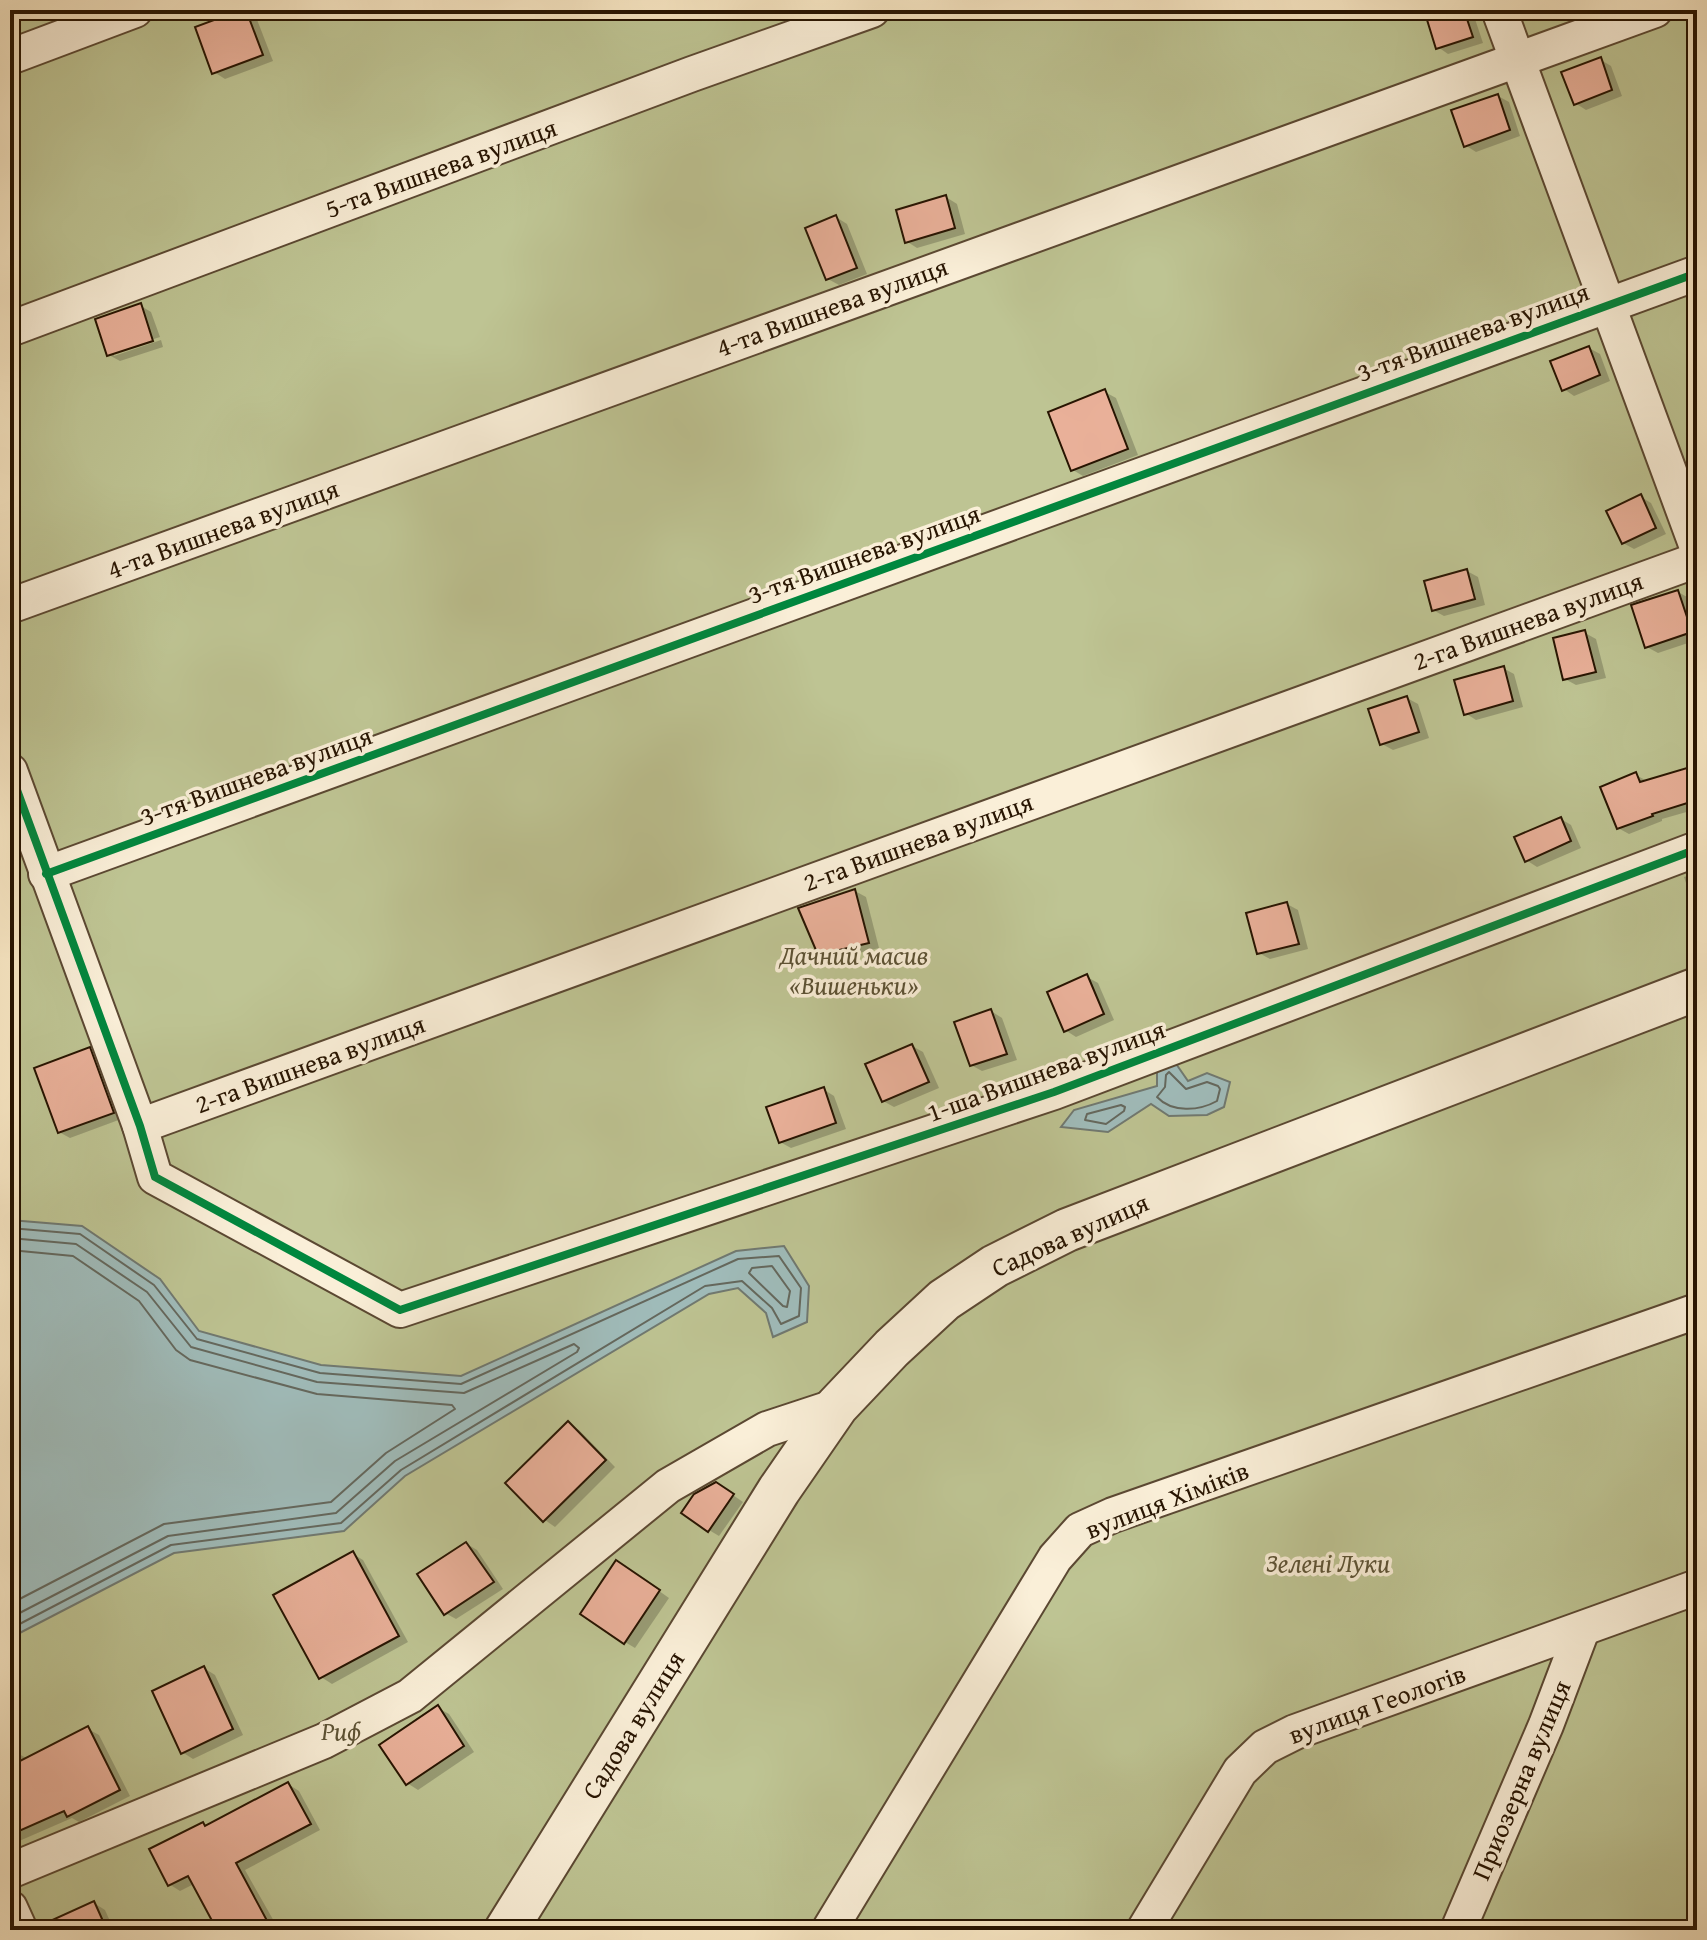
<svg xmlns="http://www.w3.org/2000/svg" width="1707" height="1940" font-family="'Gentium Book Plus',serif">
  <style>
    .green { fill: #bec493; stroke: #726c4a; stroke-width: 2 }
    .water { fill: #a0bdbc; stroke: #707971; stroke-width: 2 }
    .shadow { fill: #0003 }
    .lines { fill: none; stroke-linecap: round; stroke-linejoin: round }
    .shore { stroke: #64685e; stroke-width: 2 }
    .building { fill: #e9b099; stroke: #271401; stroke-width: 2 }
    .minor-casing { stroke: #5b4832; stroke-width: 38 }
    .tertiary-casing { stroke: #5b4832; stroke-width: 46 }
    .minor { stroke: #faefd8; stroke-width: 34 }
    .tertiary { stroke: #faefd8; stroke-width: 42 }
    .cycleway-casing { stroke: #faefd8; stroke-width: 13 }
    .cycleway { stroke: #00873e; stroke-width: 8 }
    .labels { text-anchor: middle; stroke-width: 7; stroke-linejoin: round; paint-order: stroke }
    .street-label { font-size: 26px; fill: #271401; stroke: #faefd8 }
    .park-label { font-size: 26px; font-style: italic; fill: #5c5234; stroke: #faefd8 }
  </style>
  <rect width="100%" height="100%" fill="#f7e6c3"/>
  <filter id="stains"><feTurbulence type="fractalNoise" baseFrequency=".0025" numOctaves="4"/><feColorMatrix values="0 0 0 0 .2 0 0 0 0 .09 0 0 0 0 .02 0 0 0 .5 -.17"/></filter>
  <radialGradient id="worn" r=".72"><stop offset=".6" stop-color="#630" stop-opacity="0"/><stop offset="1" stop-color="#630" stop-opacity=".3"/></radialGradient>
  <rect class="green" x="10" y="10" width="1687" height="1920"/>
  <g class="water">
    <path d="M1172,1058L1188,1081L1207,1073L1230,1082L1224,1107L1207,1115L1169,1116L1151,1104L1108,1132L1061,1127L1074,1110L1157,1086V1067Z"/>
    <path d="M10,1220L82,1226L160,1279L199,1331L321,1365L461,1376L736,1251L784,1246L809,1286L807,1322L773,1337L766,1313L738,1288L709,1294L405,1476L344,1531L174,1553L10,1638Z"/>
  </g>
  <g class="shadow">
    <path d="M246,10L256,17L273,61L225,79L214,72Z"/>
    <path d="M1438,10H1472L1483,43L1448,54L1438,47Z"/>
    <path d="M1601,60L1611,66L1622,96L1586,110L1575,103Z"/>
    <path d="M1498,96L1509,102L1520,136L1476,152L1465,145Z"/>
    <path d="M946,197L957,204L965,234L917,248L906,241Z"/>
    <path d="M836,217L847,224L867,274L839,285L828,279Z"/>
    <path d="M141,306L151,312L160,337L114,352V356L161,340L163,347L120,361L109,355Z"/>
    <path d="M1589,348L1600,354L1610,381L1574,396L1564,389Z"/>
    <path d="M1105,392L1116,398L1138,455L1083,476L1073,470Z"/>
    <path d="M1641,497L1651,503L1666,534L1634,549L1623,543Z"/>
    <path d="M1467,571L1478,577L1485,605L1444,616L1433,610Z"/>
    <path d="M1678,592L1689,598L1697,624V640L1658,653L1647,647Z"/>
    <path d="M1585,633L1596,639L1606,678L1576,685L1565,679Z"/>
    <path d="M1503,668L1514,674L1523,707L1476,720L1465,713Z"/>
    <path d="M1407,698L1418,704L1429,738L1393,750L1382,744Z"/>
    <path d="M1697,767V809L1662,819V821L1629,834L1618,828L1636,775L1647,781Z"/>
    <path d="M1561,819L1571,825L1581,848L1537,867L1526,860Z"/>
    <path d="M1697,873V916L1684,877Z"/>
    <path d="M855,891L866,897L879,948L831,960L820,954Z"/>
    <path d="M1287,904L1298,910L1308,949L1270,959L1259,953Z"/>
    <path d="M1087,977L1098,983L1114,1020L1076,1037L1065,1030Z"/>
    <path d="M991,1011L1002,1018L1017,1060L982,1071L971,1065Z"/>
    <path d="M912,1046L923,1052L939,1088L894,1107L883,1101Z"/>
    <path d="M90,1049L101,1056L124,1118L70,1138L59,1132Z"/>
    <path d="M823,1089L834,1096L846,1129L791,1148L780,1142Z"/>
    <path d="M568,1424L579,1430L615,1467L555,1527L545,1520Z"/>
    <path d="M727,1491L743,1502L719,1536L709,1530Z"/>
    <path d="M467,1544L477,1550L503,1589L456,1619L445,1613Z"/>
    <path d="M353,1554L363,1560L408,1642L332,1684L321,1677Z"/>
    <path d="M628,1569L669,1598L635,1648L625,1642Z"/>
    <path d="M204,1668L215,1675L243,1735L193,1759L182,1752Z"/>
    <path d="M438,1708L449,1714L474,1752L418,1790L407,1783Z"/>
    <path d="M88,1729L99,1735L130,1796L79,1822L72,1818L10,1845V1758L19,1754L28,1759Z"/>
    <path d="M288,1784L299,1791L320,1830L245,1870L279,1930H220L194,1884L180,1891L169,1884L203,1824L208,1827Z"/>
    <path d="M94,1903L105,1910L114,1930H45Z"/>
  </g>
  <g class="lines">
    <g class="shore">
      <path d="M1169,1072L1186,1089L1207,1082L1218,1086L1220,1089L1217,1101C1199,1111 1172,1113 1157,1097L1165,1087L1166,1075Z"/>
      <path d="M1121,1105L1125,1107L1124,1111L1106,1124L1085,1120L1087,1114Z"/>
      <path d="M10,1228L80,1234L154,1285L197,1339L320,1373L461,1384L738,1259L779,1256L801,1288L799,1316L781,1324L772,1308L742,1281L705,1286L401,1470L341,1523L171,1545L10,1629"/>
      <path d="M10,1238L76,1244L147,1292L191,1347L317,1382L464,1393L574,1344L579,1348L577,1352L395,1461L336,1513L168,1536L10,1618"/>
      <path d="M10,1250L73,1256L139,1301L176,1350L190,1360L317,1394L452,1405L455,1409L386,1453L331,1502L164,1524L10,1604"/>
      <path d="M772,1266L790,1291L787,1307L783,1306L749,1273L752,1268Z"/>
    </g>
  </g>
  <g class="building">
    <path d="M241,10H246L263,55L212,74L195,27Z"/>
    <path d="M1424,10H1464L1473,37L1436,49Z"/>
    <path d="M1601,57L1612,90L1574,105L1561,72Z"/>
    <path d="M1498,94L1510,130L1464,147L1451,110Z"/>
    <path d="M946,195L955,228L905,243L896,210Z"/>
    <path d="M836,215L857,268L826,280L805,228Z"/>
    <path d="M141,303L153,341L107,356L95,319Z"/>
    <path d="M1589,346L1600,375L1562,391L1550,361Z"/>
    <path d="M1105,389L1128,449L1071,471L1048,412Z"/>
    <path d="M1641,494L1656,528L1622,544L1606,511Z"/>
    <path d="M1467,569L1475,599L1432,611L1424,581Z"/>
    <path d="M1678,590L1692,632L1645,648L1631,605Z"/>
    <path d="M1585,630L1596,672L1563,680L1553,638Z"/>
    <path d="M1504,666L1513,701L1464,715L1454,680Z"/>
    <path d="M1407,696L1419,732L1380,745L1368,709Z"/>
    <path d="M1697,765V800L1652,814L1653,816L1617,829L1600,787L1636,772L1640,782Z"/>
    <path d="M1561,817L1571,841L1525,862L1514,837Z"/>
    <path d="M855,889L869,943L818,955L798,908Z"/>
    <path d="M1287,902L1299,944L1257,954L1246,913Z"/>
    <path d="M1087,974L1104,1014L1064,1032L1047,992Z"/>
    <path d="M991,1009L1007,1054L970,1066L954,1022Z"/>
    <path d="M912,1044L929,1082L882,1102L865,1064Z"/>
    <path d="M90,1047L114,1113L58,1133L34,1068Z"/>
    <path d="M824,1087L836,1123L779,1143L766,1107Z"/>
    <path d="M568,1421L606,1460L543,1522L505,1483Z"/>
    <path d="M716,1482L734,1494L708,1532L681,1513L694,1494Z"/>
    <path d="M466,1542L494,1582L444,1615L417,1574Z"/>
    <path d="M353,1551L399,1636L319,1679L273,1595Z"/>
    <path d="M616,1560L660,1590L624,1644L580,1614Z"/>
    <path d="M204,1666L233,1729L181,1754L152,1691Z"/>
    <path d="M438,1705L464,1746L406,1785L379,1745Z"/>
    <path d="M88,1726L120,1790L67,1817L64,1811L10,1835V1766Z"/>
    <path d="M288,1782L311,1824L236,1863L272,1930H217L188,1876L168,1886L149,1849L203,1822L205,1826Z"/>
    <path d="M94,1901L107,1930H40L39,1926Z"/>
  </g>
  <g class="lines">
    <defs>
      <g id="minor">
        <path d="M1499,10L1697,547"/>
        <path d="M10,57L135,10"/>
        <path d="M10,329L692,74L872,10"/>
        <path d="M10,606L1655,10"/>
        <path d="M10,771L140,1126L155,1177L400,1310L1054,1092L1697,849"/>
        <path d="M46,874L1697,273"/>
        <path d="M140,1126L1697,560"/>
        <path d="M10,1871L324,1741L410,1696L668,1486L767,1429L837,1406"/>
        <path d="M10,1908L20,1930"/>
        <path d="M829,1930L1055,1558L1080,1530L1113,1515L1697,1311"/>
        <path d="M1144,1930L1240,1771L1265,1747L1295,1732L1697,1587"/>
        <path d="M1458,1930L1546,1725L1582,1630"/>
      </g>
      <path id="tertiary" d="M506,1930L779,1490L837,1406L892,1348L944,1300L995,1266L1067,1230L1697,989"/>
    </defs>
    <use href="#minor" class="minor-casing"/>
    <use href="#tertiary" class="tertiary-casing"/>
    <use href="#minor" class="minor"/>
    <use href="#tertiary" class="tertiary"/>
    <defs>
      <g id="cycleway">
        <path d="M10,771L140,1126L155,1177L400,1310L1054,1092L1697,849"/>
        <path d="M46,874L1697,273"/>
      </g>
    </defs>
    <use href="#cycleway" class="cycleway-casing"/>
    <use href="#cycleway" class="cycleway"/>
  </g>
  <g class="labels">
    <g class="street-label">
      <text transform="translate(441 168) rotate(-20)" y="9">5-та Вишнева вулиця</text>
      <text transform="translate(832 307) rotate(-20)" y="9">4-та Вишнева вулиця</text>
      <text transform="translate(1473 332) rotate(-20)" y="9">3-тя Вишнева вулиця</text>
      <text transform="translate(223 529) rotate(-20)" y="9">4-та Вишнева вулиця</text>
      <text transform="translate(864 554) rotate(-20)" y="9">3-тя Вишнева вулиця</text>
      <text transform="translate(1528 621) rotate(-20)" y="9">2-га Вишнева вулиця</text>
      <text transform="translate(256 776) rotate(-20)" y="9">3-тя Вишнева вулиця</text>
      <text transform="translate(918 842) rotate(-20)" y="9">2-га Вишнева вулиця</text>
      <text transform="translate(310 1064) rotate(-20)" y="9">2-га Вишнева вулиця</text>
      <text transform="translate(1046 1071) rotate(-20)" y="9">1-ша Вишнева вулиця</text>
      <text transform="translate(1070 1235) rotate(-24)" y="9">Садова вулиця</text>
      <text transform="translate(1167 1500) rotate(-21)" y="9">вулиця Хіміків</text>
      <text transform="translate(1377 1704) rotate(-20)" y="9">вулиця Геологів</text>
      <text transform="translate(633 1725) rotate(-58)" y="9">Садова вулиця</text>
      <text transform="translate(1521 1780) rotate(-67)" y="9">Приозерна вулиця</text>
    </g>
    <g class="park-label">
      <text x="854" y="964">Дачний масив<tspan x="854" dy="30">«Вишеньки»</tspan></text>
      <text x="1328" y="1572">Зелені Луки</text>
      <text x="341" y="1740">Риф</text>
    </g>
  </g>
  <rect width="1707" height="1940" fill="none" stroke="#f7e6c3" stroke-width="40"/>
  <rect x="12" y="12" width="1683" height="1916" fill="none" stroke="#271401" stroke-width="4"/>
  <rect x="20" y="20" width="1667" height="1900" fill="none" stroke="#271401" stroke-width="2"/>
  <rect width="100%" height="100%" filter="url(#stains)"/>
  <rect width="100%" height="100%" fill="url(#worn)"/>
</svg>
